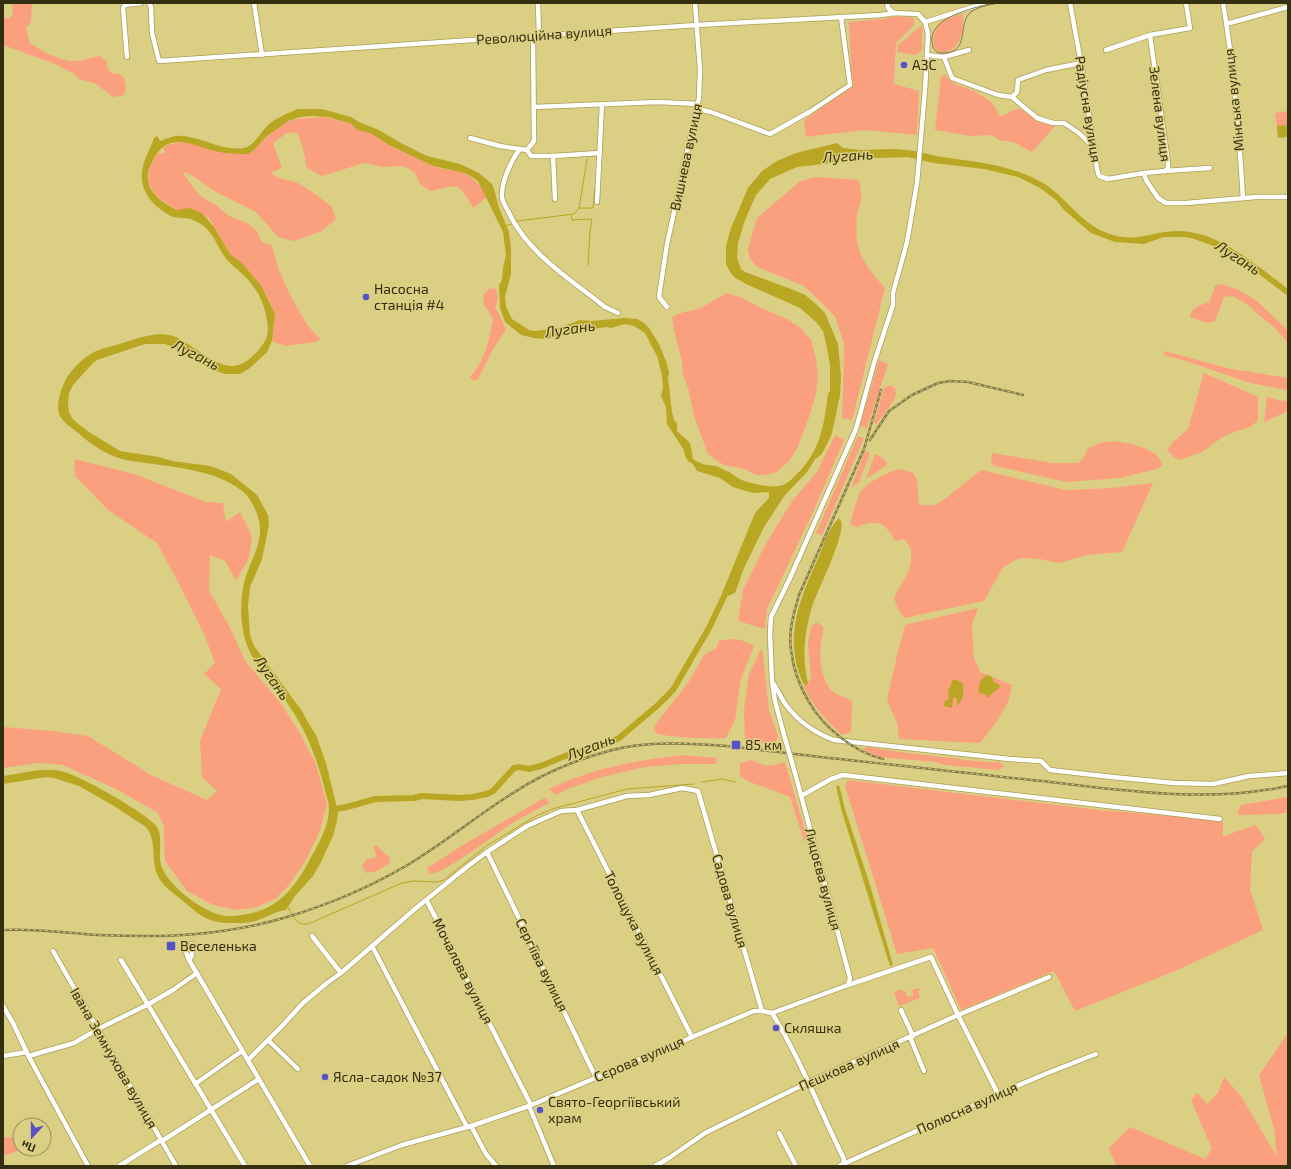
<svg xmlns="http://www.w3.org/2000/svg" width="1291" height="1169" font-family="'Exo 2',sans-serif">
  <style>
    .green { fill: #fba07f }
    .water { fill: #b9a622 }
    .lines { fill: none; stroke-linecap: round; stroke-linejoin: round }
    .stream { stroke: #b9a622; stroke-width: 1 }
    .river { stroke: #b9a622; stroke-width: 6 }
    .minor-casing { stroke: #aa9e54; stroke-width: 6 }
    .minor { stroke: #fff; stroke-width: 4.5 }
    .tram { stroke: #847c48; stroke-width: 1 }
    .rail-casing { stroke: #847c48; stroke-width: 2.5 }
    .rail { stroke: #dbcf84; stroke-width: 1; stroke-dasharray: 3; stroke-linecap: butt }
    .minor-bridge-casing { stroke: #aa9e54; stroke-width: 6; stroke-linecap: butt }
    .minor-bridge { stroke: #fff; stroke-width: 4.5 }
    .poi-dot { fill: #5751c9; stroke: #dbcf84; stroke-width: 1.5 }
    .labels { text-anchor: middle; stroke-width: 3; stroke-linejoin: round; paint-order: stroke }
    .street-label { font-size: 14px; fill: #342f10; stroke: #dbcf84 }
    .poi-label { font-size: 14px; fill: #342f10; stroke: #dbcf84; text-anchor: start }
    .water-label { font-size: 15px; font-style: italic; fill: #3c3400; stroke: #dbcf84 }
  </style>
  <rect width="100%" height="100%" fill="#dbcf84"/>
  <g class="green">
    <path d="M12,3H32L31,22L26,28L30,43C43,52 61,62 78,61C85,60 92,57 100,56L107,62V67L111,73L119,74L124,77L126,87L124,95L113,97L95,83L81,80L73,73L55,64L3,45V17L9,19L13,13Z"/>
    <path d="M962,14C967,29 958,59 937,51C930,42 934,28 943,21C948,18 956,16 962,14Z"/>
    <path d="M897,16L914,18V25L896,43L894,84L919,91L917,135L864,130L806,137L804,120L852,87L849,22L882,19Z"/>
    <path d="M922,25V50L916,55L897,52L898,45Z"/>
    <path d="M945,74C951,85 958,85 969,89C974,90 986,99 991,102C995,106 997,111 1000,116C1007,115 1012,109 1018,109C1024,109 1031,118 1037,121C1043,124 1049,125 1056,125L1032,152L1013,142L998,140L993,135L971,136L935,130L941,77Z"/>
    <path d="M1288,111V125L1277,126L1275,113Z"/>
    <path d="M324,117L352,124L370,133L389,145L435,167L465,173L481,186L486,198L473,208C458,181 459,185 430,191L420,184L415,173L404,166L382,167L364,163L322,176L307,168C304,156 303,141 296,132L287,133L273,143L282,168L270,173L281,179L296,182L314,193L332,207L336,219L322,231L294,241L278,237L256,212L216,192L190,174L182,172L199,195L217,206L229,216L247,223L257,231L262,242L272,245C276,266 284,283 294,302C302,316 308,329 321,339L315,342L285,346L272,341L275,314L265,292L237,259L230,254L209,218L194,210H177L155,195L148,181L149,169L157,153H165L163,148L167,145L181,142L194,144L215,151L249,154L255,149L261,142L283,124L295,119Z"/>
    <path d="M815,177L859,180C860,186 862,195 861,201C860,206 857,211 857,216C854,251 863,263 885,288L852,420L842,418L843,395L844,343L835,316L804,286L757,267L750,259L748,249L757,218L799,182Z"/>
    <path d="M1221,284L1239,290L1257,301L1288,331V343L1274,327L1256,313L1249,305L1232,296L1224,297L1215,321L1207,323L1190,317C1192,306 1200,306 1209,302L1215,286Z"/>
    <path d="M490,288L496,289L498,299L495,308C501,315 502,322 506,330L493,349L478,379L474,381L470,377C484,363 490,338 493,318L484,305L483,295Z"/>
    <path d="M726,293L740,297L759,307L787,319L801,328L811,340L816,359L818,376L816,394L807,423L798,446L790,460L777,472L766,475H756L745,469L724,465L708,454L694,416L689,391L683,375L682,361L674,330L672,318C683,310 686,313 697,309C707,305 717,299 726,293Z"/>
    <path d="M1164,351L1231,369L1288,378V390L1250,383L1186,361L1164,355Z"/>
    <path d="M879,360L888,364L867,428L860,426Z"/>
    <path d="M1204,373L1258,397V420L1252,426L1224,436L1202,452L1180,460L1174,457L1167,450L1173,442L1188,429Z"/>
    <path d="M890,385L895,388L896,395L894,400L876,425L874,423L883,392L884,388Z"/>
    <path d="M1267,397L1283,401L1288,400V411L1264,422Z"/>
    <path d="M835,435L844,440L814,510L767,609L765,629L738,621L743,590L763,549L792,501L817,472Z"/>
    <path d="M858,436L864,438L822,535L816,533Z"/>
    <path d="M1114,441C1128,443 1161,448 1162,466L1157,469L1120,478L1067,482L995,466L991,463L992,453L1052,463H1078L1083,458L1088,448L1101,443Z"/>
    <path d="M865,451L870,453L859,482L851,488Z"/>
    <path d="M875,454C881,457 885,458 887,465L866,479Z"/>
    <path d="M74,459L134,474L206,502L223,503L226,522L240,512L252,536L249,558L236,581L225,561L210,555L209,590L230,628L246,662L279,701L300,733L315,762L327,804L320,831L307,858L290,884L275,899L257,907L236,910L213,905L187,891L165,861L164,841V826L158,813L116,789L63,765L38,763L3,768V727L53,731L88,736L151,775L207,800L217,791L202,777L200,741L221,689L204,674L215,663L204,634L177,580L157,543L108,510L75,476Z"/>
    <path d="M900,469L913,473L917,480L919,505H935L946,498L981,470L1066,490L1112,488L1153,483L1122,552L1086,555L1059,563L1040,559L1020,558L1003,567L984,601L904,618L898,609L894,598L897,592L909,571L911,560V550L905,539L896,541C892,536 888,529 883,525C876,521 863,524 857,527L850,525C852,518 857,497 861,491C869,481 888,472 900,469Z"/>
    <path d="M978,608L972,625L974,658L980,672L1012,685L1008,702L997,721L980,743L899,739L897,723L887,700L898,651L905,625Z"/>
    <path d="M815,623H818L823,627C824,632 822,636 821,642C819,657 821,679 832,691C837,695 846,698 852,701L851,732L842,735C826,720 811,705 803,684L806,686L811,678L808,643L811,627Z"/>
    <path d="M731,639L741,640L754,646L741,679L735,720L726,738C703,739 679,738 657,734L654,729L657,722L688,683L704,655L716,648L719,641Z"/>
    <path d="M761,649L763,653L769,711L778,735L775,744L745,741L744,709L749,674Z"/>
    <path d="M870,747C894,752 919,754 944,757C964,759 979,763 1000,762L1004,767L998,770L945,765L936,762L877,757L862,749Z"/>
    <path d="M682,755L717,758L716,764H682L645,767L602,777L565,790L556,795L549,789C590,769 637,760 682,755Z"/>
    <path d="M752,760C765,767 771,767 785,762L808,840L804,841L790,797L750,782L740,776V764L743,762Z"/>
    <path d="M848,780L1100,810L1223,820V837L1235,832L1256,825L1265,839L1252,851L1250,889L1263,930L1180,969L1075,1011L1054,971L961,1010L933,948L897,954L845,786Z"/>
    <path d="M546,797L549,803C537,810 523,816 511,824C494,835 447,872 430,874L427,868L468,842Z"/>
    <path d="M1288,797V812C1271,816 1254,814 1237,815L1241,805Z"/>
    <path d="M376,845L384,853L390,857L389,864L377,871L366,873L362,866L367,859L375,858L376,854L373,847Z"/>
    <path d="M919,988L920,990L918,991L920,998L899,1006L894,992L902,989L903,991H905L907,997L913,996L912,990Z"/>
    <path d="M1288,1033V1166H1116L1109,1148L1130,1127L1205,1159L1212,1149L1191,1100L1197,1093L1207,1104L1218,1093L1224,1077L1241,1096L1277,1157L1274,1129L1259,1075Z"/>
    <path d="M3,1137L20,1138V1149H24L3,1156Z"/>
  </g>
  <g class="water">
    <path d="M298,109H322L351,117L359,122L379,130L399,142L427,156L460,164L479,173L492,184L494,189L499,208L509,232L511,249V274L505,297L506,307L512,319L529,330L534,331L559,328L580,320L591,321L625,318L637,319L644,323L649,328L659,344L667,364L669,373L668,378L672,412L674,420L677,423V431L690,443L693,459C702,465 706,465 716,466C719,467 724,470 727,471C732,473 735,477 740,479C747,483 770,488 779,486C786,485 791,480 796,475C820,452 824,426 828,394L830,391V365L826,343L823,331L816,322L800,308L746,284L734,277L730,272L726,264V246L731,228L748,188L762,171L777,161L796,153L837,143L843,148C849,149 855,149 861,150C876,150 892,148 906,150C919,151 930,155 942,157C977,162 1012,165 1043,183C1066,197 1080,223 1107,233C1135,244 1152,231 1178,231C1219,231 1257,266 1288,289V296L1251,268L1226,251L1214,246L1191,238L1184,237H1164L1144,244L1115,242L1091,233L1064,210L1056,200L1040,188L1018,177L984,169L933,163L908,157L848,159L831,163L797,167L770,179L756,195L745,220L738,243L737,258L741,269L745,272L791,289L805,295L816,304L825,313L838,344L841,375L840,395L834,424L831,436L822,454L815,459L807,472L785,495L764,527L744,568L735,593L728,596L723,591L755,513L769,498V492L753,493L746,491L733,487L720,478L697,471L693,464L688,461L685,456L684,450L667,424L666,407L661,396L663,388L662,375L657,356L645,333L634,326L625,324L611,328L606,327L586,330L546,339L534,338L521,335L505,322L500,308L499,285L502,280L503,268L506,255L503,232L478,181L465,173L433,166L389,145L370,133L357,130L352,124L328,117L311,116L300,117L288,121L266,137L261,142L255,149L249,154C238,154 226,154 215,151C192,145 168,130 153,160C151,165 148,169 148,175C147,193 162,202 177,210L190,208L202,213L214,227L230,254L243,264L262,287L275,314L272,341L267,352L250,368L240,374H225L207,368L193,357L176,348L165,344H145L97,360L93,363L73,385L69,393L68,404L69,412L72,418L77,423L89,432L120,451L159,457L172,461L210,466L221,470L231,474L257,495L268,515L269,525L262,559L250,587L248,606L250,635L254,646L302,711L310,726L316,735L326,763L338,812L337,821L333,836L320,864L313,876L295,896L286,910C276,911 267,917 258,920C251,923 243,923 236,923C210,924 201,917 182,900C172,892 162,886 157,874C151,858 157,841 146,827L114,806L79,786L54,778L46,777L3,784V776C23,774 44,766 64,772C81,776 148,814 157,827C163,837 158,853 161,865C167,885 204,914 226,916C235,917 247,914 256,912C282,905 299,881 310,859C318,844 329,827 329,809C329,801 325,793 324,786C315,753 306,730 286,701C269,677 248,661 243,630C240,614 241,598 244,583C249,561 266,541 258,517C255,507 250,497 242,491C215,469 171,467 139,462C131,461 123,460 116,457C102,452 88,442 77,432C72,428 63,422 60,416C55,406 61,389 66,379C72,369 83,358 94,352C100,349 109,347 116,345C134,340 157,329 176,337C191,344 214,365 230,366C244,368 261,350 266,339C269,332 268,324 266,316C263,298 253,283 239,271C233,266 227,261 223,254C214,240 211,227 193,220C186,217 178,219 171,216C152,206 137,189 143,166C145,157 151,147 154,138L157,136L160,141C165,139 170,137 175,136C198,134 220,152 244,148C254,146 261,132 268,125C276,118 288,113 298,109Z"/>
    <path d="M1288,125V137L1278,138L1277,126Z"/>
    <path d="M839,518L841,521C846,536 816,592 811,610C804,637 802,655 808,683L806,686C802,683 801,678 799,673C785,630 802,595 819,556C824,544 829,528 839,518Z"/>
    <path d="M987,675L991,676L994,682L1001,686L987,698L984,693L979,694C978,685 979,680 987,675Z"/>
    <path d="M953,679L963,683C964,693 964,699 957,706V699L953,697L952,708L944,706L945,701L949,699L948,692Z"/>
    <path d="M839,785L845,809L870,885L893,965L890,966L842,812L836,786Z"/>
  </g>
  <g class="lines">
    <g class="stream">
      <path d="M579,208H593L595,189"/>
      <path d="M571,215L572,220L592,219L590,231L588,265"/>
      <path d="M517,221L574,214L579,208L587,159"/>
      <path d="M506,226L512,224"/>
      <path d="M702,782L722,779L735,782"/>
      <path d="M288,907C293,916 296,926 308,924L402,883L414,881L437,882L444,880L486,846L536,816L552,809L627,789L694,784"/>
    </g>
    <path class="river" d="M334,809L347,807L375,799L414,798L422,796L459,798L472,797L487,794L493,791L514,768L519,767L529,769L541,766L565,756L604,745L619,738L658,705L673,690L709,628L729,586"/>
    <defs>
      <g id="minor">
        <path d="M149,3L151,7L152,33L159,61L697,25L881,15L894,13L918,14L925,22L928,34L925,90L917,183L907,242L893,293V305L874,363L856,429L790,578L771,617L770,634L772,681L775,701L784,735"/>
        <path d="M254,3L262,55"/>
        <path d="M538,3L539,35"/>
        <path d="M887,3L888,8L894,13"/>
        <path d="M1070,3L1081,63L1097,169L1099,176L1108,179L1144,173L1146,180L1158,198L1166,203H1186L1256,197H1288"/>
        <path d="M1223,3C1234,66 1239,134 1243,198"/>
        <path d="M925,22L986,3"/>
        <path d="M1226,24L1288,7"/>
        <path d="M533,36L534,141L527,150L520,149C511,160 501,183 502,197C502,201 506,207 508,211C527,253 570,279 605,307L618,313"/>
        <path d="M1106,50L1150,35"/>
        <path d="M927,55L944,57L969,50"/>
        <path d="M127,57L123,8L125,5L141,3"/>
        <path d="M944,57L952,78L998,95L1012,97L1037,118L1053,123H1064L1079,133L1094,148"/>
        <path d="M1012,97L1017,92L1018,80L1046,70L1081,63"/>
        <path d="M534,107L658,102L698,104"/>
        <path d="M697,109L711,112L770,134L811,111L850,85L841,17"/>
        <path d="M470,138L500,146L520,149"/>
        <path d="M527,150L531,156H553L600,153"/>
        <path d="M553,156L555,199"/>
        <path d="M1165,171L1210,168"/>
        <path d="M1144,173L1165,171L1168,168V163L1150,35L1190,28L1186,3"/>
        <path d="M597,202L602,104"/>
        <path d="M667,307L659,297L667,244L699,98L700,70L695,3"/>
        <path d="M773,683C778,690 781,698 786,705C798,721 815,733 834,740L1010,759L1041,761L1050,770L1112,777L1174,783L1213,784L1249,776L1288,773"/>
        <path d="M795,773L850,978L848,985"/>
        <path d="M801,796L831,779L843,775L1220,819"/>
        <path d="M577,810L692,1037"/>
        <path d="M487,852L596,1078"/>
        <path d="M427,901L531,1105"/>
        <path d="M312,936L341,973"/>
        <path d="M372,946L467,1127"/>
        <path d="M53,951L176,1166"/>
        <path d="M186,952L189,960L310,1166"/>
        <path d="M121,960L245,1166"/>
        <path d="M189,960L192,955V944"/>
        <path d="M3,1006L13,1023L29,1057L88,1166"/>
        <path d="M901,1010L913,1036"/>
        <path d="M772,1013C801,1060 820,1111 844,1159L843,1164"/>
        <path d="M910,1037L924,1071"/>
        <path d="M268,1040L298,1069"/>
        <path d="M3,1056L27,1052"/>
        <path d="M29,1057L32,1055L74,1043L98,1029L147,1005L173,990L197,973"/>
        <path d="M248,1060L282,1026L303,1003L327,983L341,973L416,908L468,866L487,852L527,826L561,811L577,810L627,796L649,795L682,788L698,791L762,1011"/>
        <path d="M195,1084L242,1051"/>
        <path d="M529,1106L554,1166"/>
        <path d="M471,1126L486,1154L496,1166"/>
        <path d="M779,1133L796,1166"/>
        <path d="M162,1141L259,1079"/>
        <path d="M119,1166L161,1140"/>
        <path d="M347,1166L402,1145L471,1126L529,1106L754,1011H762L772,1013L848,985L931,957L958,1015L998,1094"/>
        <path d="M655,1166L669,1158L705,1133L809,1082L958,1015L1049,977"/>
        <path d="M839,1166L998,1094L1045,1074L1096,1054"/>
      </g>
    </defs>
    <use href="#minor" class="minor-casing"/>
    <use href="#minor" class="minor"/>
    <path class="tram" d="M993,3C974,8 928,17 932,43C933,49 936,53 942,53C969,54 959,26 968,15C974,7 989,5 999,3"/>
    <defs>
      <g id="rail">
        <path d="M881,390L864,449L799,595C794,613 788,631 791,650C793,667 800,687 809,702C823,727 855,753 883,759"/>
        <path d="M870,440L889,411L912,395L938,383L950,381L968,382L1023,395"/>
        <path d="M3,930C35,928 67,933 99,935C164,938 224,936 287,917C327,905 368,888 404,867C442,845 476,816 513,793C542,774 578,759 612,750C648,741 690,743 727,746C826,758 924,768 1023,779C1110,788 1201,805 1288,786"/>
      </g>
    </defs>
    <use href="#rail" class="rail-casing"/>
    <use href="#rail" class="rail"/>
    <defs>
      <path id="minor-bridge" d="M784,735L795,773"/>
    </defs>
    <use href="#minor-bridge" class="minor-bridge-casing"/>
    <use href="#minor-bridge" class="minor-bridge"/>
  </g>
  <g class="poi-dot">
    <circle cx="904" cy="65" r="4"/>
    <circle cx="366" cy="297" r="4"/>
    <rect x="731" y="740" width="10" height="10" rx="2"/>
    <rect x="166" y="941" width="10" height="10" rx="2"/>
    <circle cx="776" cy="1028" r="4"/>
    <circle cx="325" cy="1077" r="4"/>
    <circle cx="540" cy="1110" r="4"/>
  </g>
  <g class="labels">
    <g class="street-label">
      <text transform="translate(544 35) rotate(-4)" y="5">Революційна вулиця</text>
      <text transform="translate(1234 100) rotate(-96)" y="5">Мінська вулиця</text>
      <text transform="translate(1088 109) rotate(81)" y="5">Радіусна вулиця</text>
      <text transform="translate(1160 114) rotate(83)" y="5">Зелена вулиця</text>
      <text transform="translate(686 157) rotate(-78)" y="5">Вишнева вулиця</text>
      <text transform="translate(823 879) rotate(75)" y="5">Лицоєва вулиця</text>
      <text transform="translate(730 901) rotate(74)" y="5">Садова вулиця</text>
      <text transform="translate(634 923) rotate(63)" y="5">Толощука вулиця</text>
      <text transform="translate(542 965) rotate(64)" y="5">Сергіїва вулиця</text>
      <text transform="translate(463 971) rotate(63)" y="5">Мочалова вулиця</text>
      <text transform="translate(114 1058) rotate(60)" y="5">Івана Земнухова вулиця</text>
      <text transform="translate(639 1059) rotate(-23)" y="5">Сєрова вулиця</text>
      <text transform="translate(849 1065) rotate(-24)" y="5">Пєшкова вулиця</text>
      <text transform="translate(967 1108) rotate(-24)" y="5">Полюсна вулиця</text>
    </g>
    <g class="poi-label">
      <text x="912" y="70">АЗС</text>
      <text x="374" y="294">Насосна<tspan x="374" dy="16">станція #4</tspan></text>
      <text x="745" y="750">85 км</text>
      <text x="180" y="951">Веселенька</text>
      <text x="784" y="1033">Скляшка</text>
      <text x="333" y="1082">Ясла-садок №37</text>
      <text x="548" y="1107">Свято-Георгіївський<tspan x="548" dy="16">храм</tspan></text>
    </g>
    <g class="water-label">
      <text transform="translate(848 156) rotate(-4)" y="5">Лугань</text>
      <text transform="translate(1238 258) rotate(33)" y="5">Лугань</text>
      <text transform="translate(570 329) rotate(-8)" y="5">Лугань</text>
      <text transform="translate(196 355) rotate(27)" y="5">Лугань</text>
      <text transform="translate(272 678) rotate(55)" y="5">Лугань</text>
      <text transform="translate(591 747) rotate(-21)" y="5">Лугань</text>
    </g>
  </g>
  <rect width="1291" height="1169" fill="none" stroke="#342f10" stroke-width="8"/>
  <g transform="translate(32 1137) rotate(201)"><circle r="19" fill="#dbcf84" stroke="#988f56"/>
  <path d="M0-3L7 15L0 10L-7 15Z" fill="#5751c9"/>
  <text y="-6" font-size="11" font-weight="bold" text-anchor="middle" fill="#342f10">Пн</text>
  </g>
</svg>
